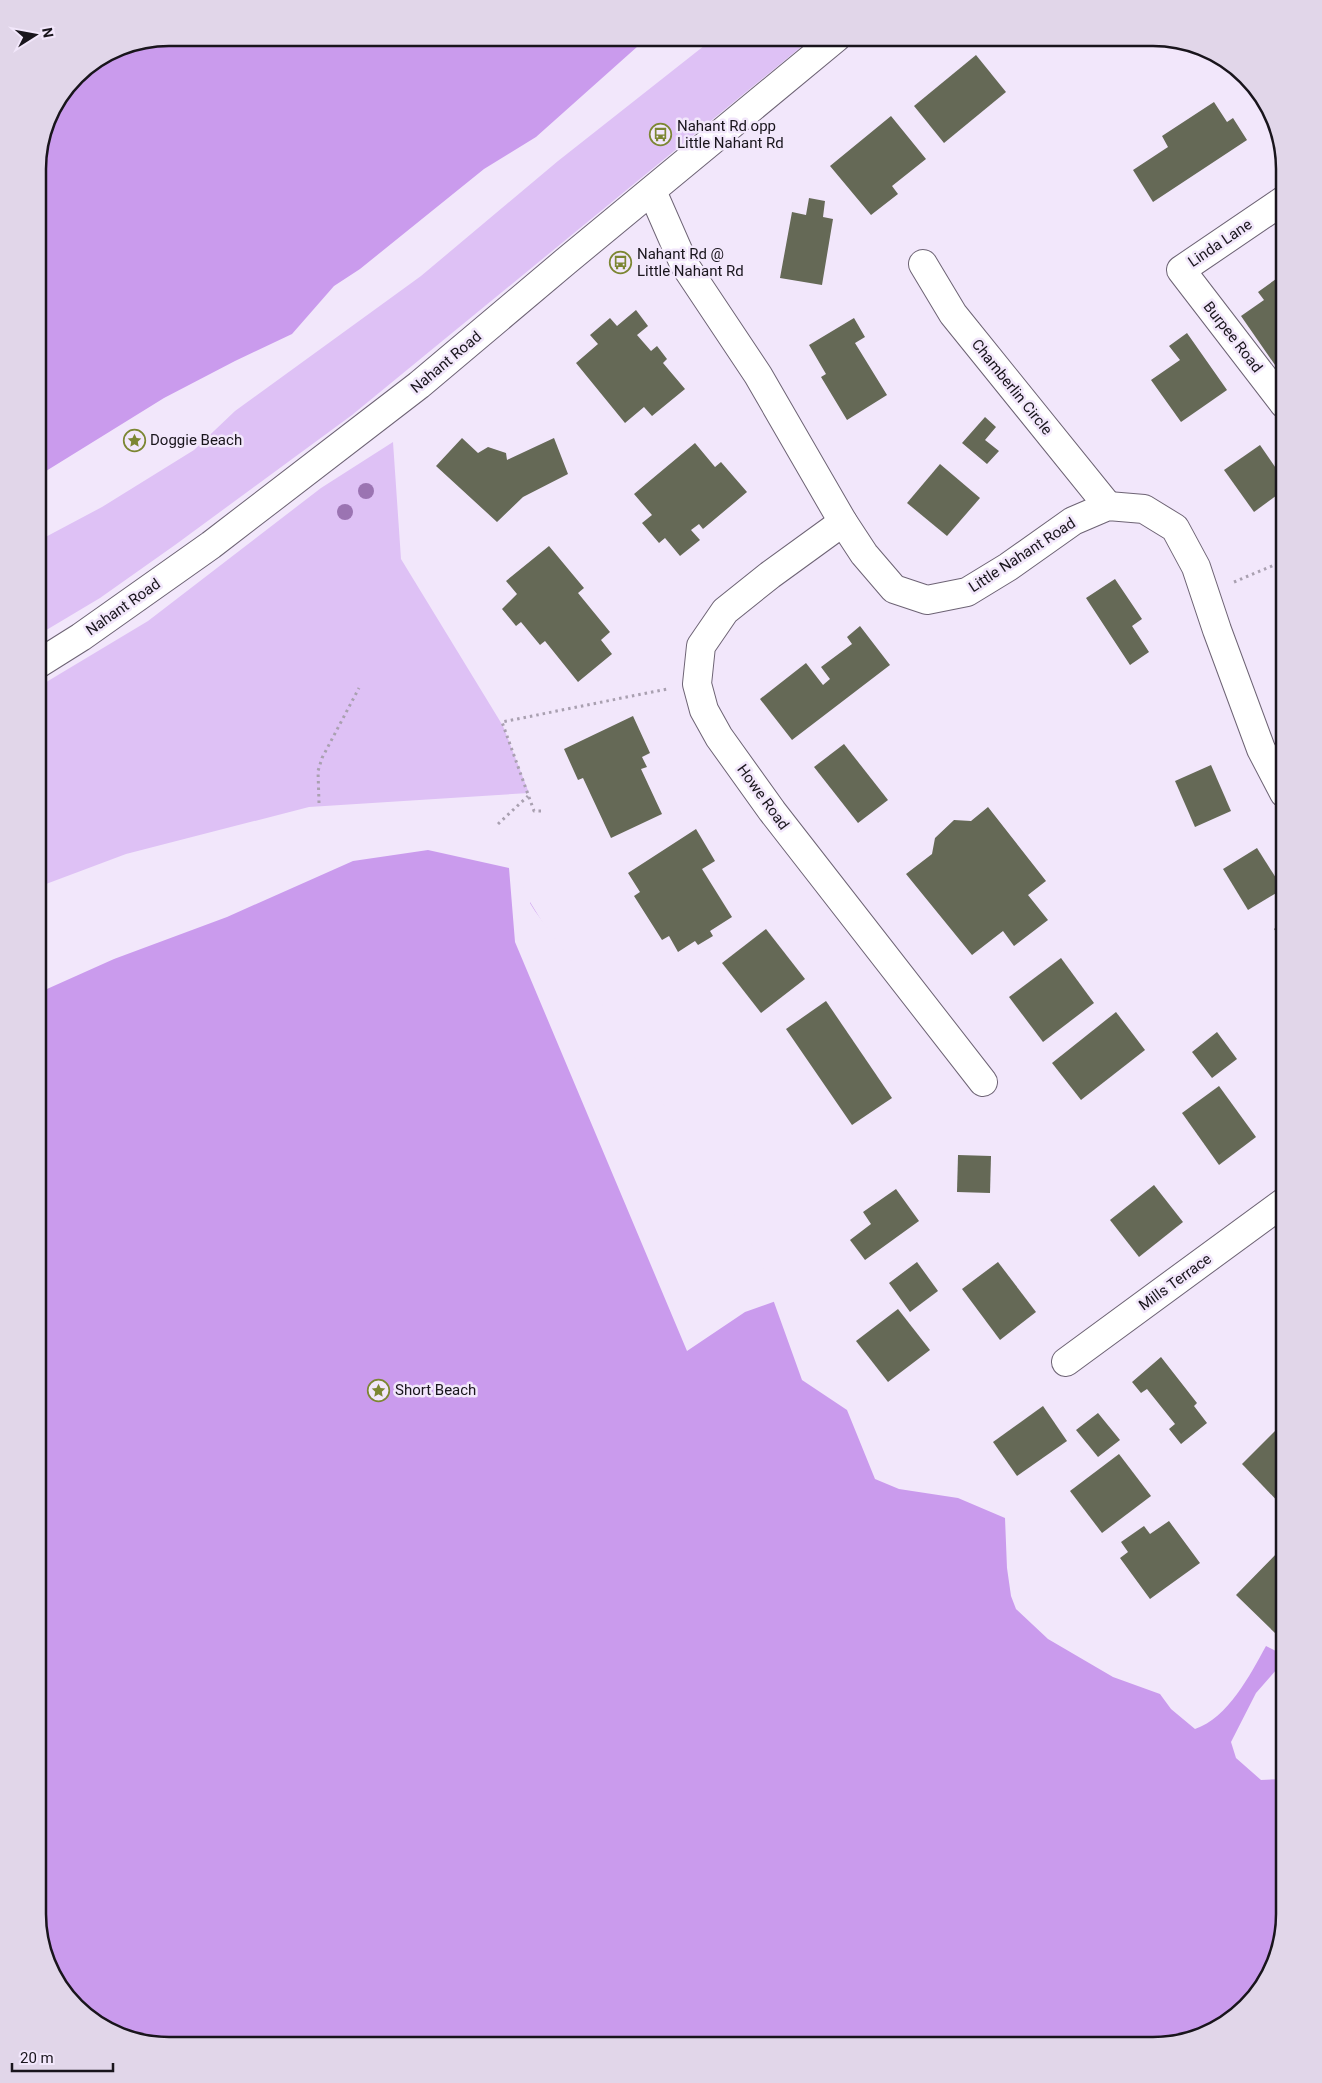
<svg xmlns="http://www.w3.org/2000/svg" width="1322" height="2083" font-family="Roboto,sans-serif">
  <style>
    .green { fill: #dec1f5 }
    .water { fill: #ca9bed }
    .pier { fill: #f2e7fb }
    .building { fill: #656956 }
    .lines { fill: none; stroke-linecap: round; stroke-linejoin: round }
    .minor-casing { stroke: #6d6374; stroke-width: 30 }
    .secondary-casing { stroke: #6d6374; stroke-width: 30 }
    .path { stroke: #a9a0b0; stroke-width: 3; stroke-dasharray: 2.5 4; stroke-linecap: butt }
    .minor { stroke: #fff; stroke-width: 28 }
    .secondary { stroke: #fff; stroke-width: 28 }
    .tree { fill: #9b74b2 }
    .labels { text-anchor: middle; stroke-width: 5; stroke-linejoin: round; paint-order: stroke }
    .poi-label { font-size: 15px; fill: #19151c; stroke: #f2e7fb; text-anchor: start }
    .street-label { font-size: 15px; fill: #19151c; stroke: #f2e7fb }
    .rim { fill: none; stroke: #19151c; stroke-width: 2.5 }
  </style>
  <rect width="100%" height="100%" fill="#f2e7fb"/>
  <g class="green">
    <path d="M714,38H812L352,415L175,545L100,598L38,635V541L102,507L194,450L235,411L421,276L558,161Z"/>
    <path d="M393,442L401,559L503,726L529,793L309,807L126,854L38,887V687L148,621L321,488Z"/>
  </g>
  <g class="water">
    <path d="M169,38H647L536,137L484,169L360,269L334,286L292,334L235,361L164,398L38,476V161L48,119L76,76L119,47Z"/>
    <path d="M428,850L509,868L770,1291L802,1380L847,1410L875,1479L899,1489L958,1498L1005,1518L1007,1568L1011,1596L1016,1609L1048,1639L1113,1677L1160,1694L1171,1709L1195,1729C1228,1718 1250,1675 1266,1646L1284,1655V1661L1256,1693L1231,1742L1236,1758L1261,1780L1284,1779V1914L1267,1980L1211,2032L1153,2045H161L96,2023L51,1972L38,1914V993L114,959L227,917L353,861Z"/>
  </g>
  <path class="pier" d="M510,866L531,899L530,903L535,911L599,999L704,1171L734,1214L761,1261L776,1301L745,1312L687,1351L515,942L509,868Z"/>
  <g class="building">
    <path d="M976,55L1006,92L944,143L914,106Z"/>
    <path d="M1214,102L1227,122L1233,118L1247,140L1153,202L1133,170L1168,147L1162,136Z"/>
    <path d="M891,116L926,159L892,186L898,194L871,215L830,166Z"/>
    <path d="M809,198L825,201L823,217L833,219L822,285L780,278L792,212L806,215Z"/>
    <path d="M1276,279L1280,286L1284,283V378L1241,316L1264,300L1258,292Z"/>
    <path d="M636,310L648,326L637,335L651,351L657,346L667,359L663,363L685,389L652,416L644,407L625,423L576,363L598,344L590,335L610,318L617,326Z"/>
    <path d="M854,318L865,337L855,343L887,395L847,420L821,377L826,374L809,345Z"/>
    <path d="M1187,333L1227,390L1181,422L1151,380L1180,360L1169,346Z"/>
    <path d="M985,417L996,427L985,440L999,451L987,464L962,443Z"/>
    <path d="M462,438L478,453L488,447L506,453L507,460L554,438L568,474L523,497L497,522L436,466Z"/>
    <path d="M695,443L715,467L721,462L747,492L703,529L699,524L691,530L700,540L680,556L665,538L659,543L642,523L652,515L634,494Z"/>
    <path d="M1260,445L1284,480V490L1254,512L1224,470Z"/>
    <path d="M940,464L980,498L947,536L907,503Z"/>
    <path d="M549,546L584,588L578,593L610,632L601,640L612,654L578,682L545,641L540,645L521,622L516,626L502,609L517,594L506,581Z"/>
    <path d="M1115,579L1142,619L1132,626L1149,652L1130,665L1086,598Z"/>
    <path d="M860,626L890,665L792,740L760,699L806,663L823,685L830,679L821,667L852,644L847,637Z"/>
    <path d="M633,716L650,753L642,757L647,767L641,769L662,814L611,838L583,778L578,780L564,749Z"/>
    <path d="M844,744L888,800L858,823L814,767Z"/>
    <path d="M1211,765L1231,811L1195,827L1175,781Z"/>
    <path d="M988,807L1046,881L1028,895L1048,920L1014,946L1003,931L972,955L906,874L932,854L935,838L954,820L971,821Z"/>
    <path d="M696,829L715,861L702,869L732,917L710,931L713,936L698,945L695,941L678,952L669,936L662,940L634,896L640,892L628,873Z"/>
    <path d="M1257,848L1283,889L1248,910L1223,869Z"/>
    <path d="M1284,921V942L1274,929Z"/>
    <path d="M766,929L805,979L761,1013L722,963Z"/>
    <path d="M1061,958L1094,1003L1043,1042L1009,997Z"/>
    <path d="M826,1001L892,1098L852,1125L786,1029Z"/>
    <path d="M1116,1012L1145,1050L1081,1100L1052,1063Z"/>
    <path d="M1217,1032L1237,1059L1212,1078L1192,1052Z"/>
    <path d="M1219,1086L1256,1137L1219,1165L1182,1113Z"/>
    <path d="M958,1155L991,1156L990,1193L957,1192Z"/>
    <path d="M1154,1185L1183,1222L1139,1257L1110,1220Z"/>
    <path d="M896,1189L919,1221L865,1260L850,1240L871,1224L863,1212Z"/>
    <path d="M917,1262L938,1291L910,1312L889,1283Z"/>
    <path d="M998,1262L1036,1312L1000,1340L962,1289Z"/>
    <path d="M898,1309L930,1350L888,1382L856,1341Z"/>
    <path d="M1161,1357L1197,1403L1194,1406L1207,1423L1181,1444L1169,1429L1175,1424L1147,1389L1141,1393L1132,1382Z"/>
    <path d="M1043,1406L1067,1441L1017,1476L993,1442Z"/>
    <path d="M1098,1413L1120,1440L1098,1457L1076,1430Z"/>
    <path d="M1278,1428L1284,1434V1508L1242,1464Z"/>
    <path d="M1119,1454L1151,1496L1102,1533L1070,1491Z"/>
    <path d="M1169,1521L1200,1563L1150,1599L1120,1558L1128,1552L1121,1542L1144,1526L1150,1534Z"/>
    <path d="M1281,1549L1284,1552V1611L1280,1616L1284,1623L1275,1633L1236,1595Z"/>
  </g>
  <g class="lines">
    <defs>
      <g id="minor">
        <path d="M652,191L684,264L758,375L843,522L864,554L894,589L927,600L967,592L1008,567L1073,521L1108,506L1144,509L1175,528L1196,567L1217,630L1261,749L1284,793"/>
        <path d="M923,264L953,314L1108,506"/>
        <path d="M1284,404L1181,270L1284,200"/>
        <path d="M843,522L770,575L725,611L701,646L697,684L704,710L719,737L772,811L983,1082"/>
        <path d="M1066,1362L1284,1202"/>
      </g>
      <path id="secondary" d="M38,664L81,637L211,545L419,385L565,262L836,38"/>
    </defs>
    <use href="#minor" class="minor-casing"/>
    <use href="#secondary" class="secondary-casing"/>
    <g class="path">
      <path d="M1234,582L1284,561"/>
      <path d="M319,803L318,771L322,758L359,688"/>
      <path d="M541,811H534L502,722L667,689"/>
      <path d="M498,824L528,796"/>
    </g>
    <use href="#minor" class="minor"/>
    <use href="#secondary" class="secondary"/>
  </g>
  <g class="tree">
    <circle cx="366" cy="491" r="8"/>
    <circle cx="345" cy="512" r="8"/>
  </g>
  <defs>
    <symbol id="bus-ring" viewBox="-11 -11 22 22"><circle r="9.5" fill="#f2e7fb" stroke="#7c8632" stroke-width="1.5"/><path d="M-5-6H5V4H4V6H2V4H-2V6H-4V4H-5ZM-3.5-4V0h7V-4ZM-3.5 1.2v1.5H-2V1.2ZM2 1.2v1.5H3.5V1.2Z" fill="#7c8632"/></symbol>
    <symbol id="sight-ring" viewBox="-11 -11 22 22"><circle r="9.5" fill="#f2e7fb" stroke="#7c8632" stroke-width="1.5"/><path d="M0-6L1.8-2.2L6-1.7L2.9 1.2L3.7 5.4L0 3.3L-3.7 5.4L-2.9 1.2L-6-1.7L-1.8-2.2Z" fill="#7c8632"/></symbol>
  </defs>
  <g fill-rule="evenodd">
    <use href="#bus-ring" x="648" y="122" width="25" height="25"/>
    <use href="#bus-ring" x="608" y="250" width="25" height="25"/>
    <use href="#sight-ring" x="122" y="428" width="25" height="25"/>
    <use href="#sight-ring" x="366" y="1378" width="25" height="25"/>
  </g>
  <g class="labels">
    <g class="poi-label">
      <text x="677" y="131">Nahant Rd opp<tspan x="677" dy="17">Little Nahant Rd</tspan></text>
      <text x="637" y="259">Nahant Rd @<tspan x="637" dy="17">Little Nahant Rd</tspan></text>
      <text x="150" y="445">Doggie Beach</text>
      <text x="395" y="1395">Short Beach</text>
    </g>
    <g class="street-label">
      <text transform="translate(1220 243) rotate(-34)" y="5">Linda Lane</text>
      <text transform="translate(1233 337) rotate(52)" y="5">Burpee Road</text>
      <text transform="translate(446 362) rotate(-40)" y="5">Nahant Road</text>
      <text transform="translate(1012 387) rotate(51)" y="5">Chamberlin Circle</text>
      <text transform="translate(1022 555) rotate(-33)" y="5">Little Nahant Road</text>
      <text transform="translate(123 607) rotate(-35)" y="5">Nahant Road</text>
      <text transform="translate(763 797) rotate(54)" y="5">Howe Road</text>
      <text transform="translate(1175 1282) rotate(-36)" y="5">Mills Terrace</text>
    </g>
  </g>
  <path d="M0 0H1322V2083H0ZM169 46H1153A123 123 0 0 1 1276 169V1914A123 123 0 0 1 1153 2037H169A123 123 0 0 1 46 1914V169A123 123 0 0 1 169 46Z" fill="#e1d6e9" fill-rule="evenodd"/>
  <path class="rim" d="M169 46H1153A123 123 0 0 1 1276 169V1914A123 123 0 0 1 1153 2037H169A123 123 0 0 1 46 1914V169A123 123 0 0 1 169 46Z"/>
  <g transform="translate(35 35) rotate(79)" stroke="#f2e7fb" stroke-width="4" paint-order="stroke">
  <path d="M0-4L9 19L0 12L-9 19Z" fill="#19151c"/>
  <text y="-8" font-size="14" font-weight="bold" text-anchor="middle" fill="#19151c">N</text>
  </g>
  <path d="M12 2063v8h101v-8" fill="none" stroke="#19151c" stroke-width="2.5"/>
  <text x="20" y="2063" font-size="15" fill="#19151c" stroke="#f2e7fb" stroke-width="4" paint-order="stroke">20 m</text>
</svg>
